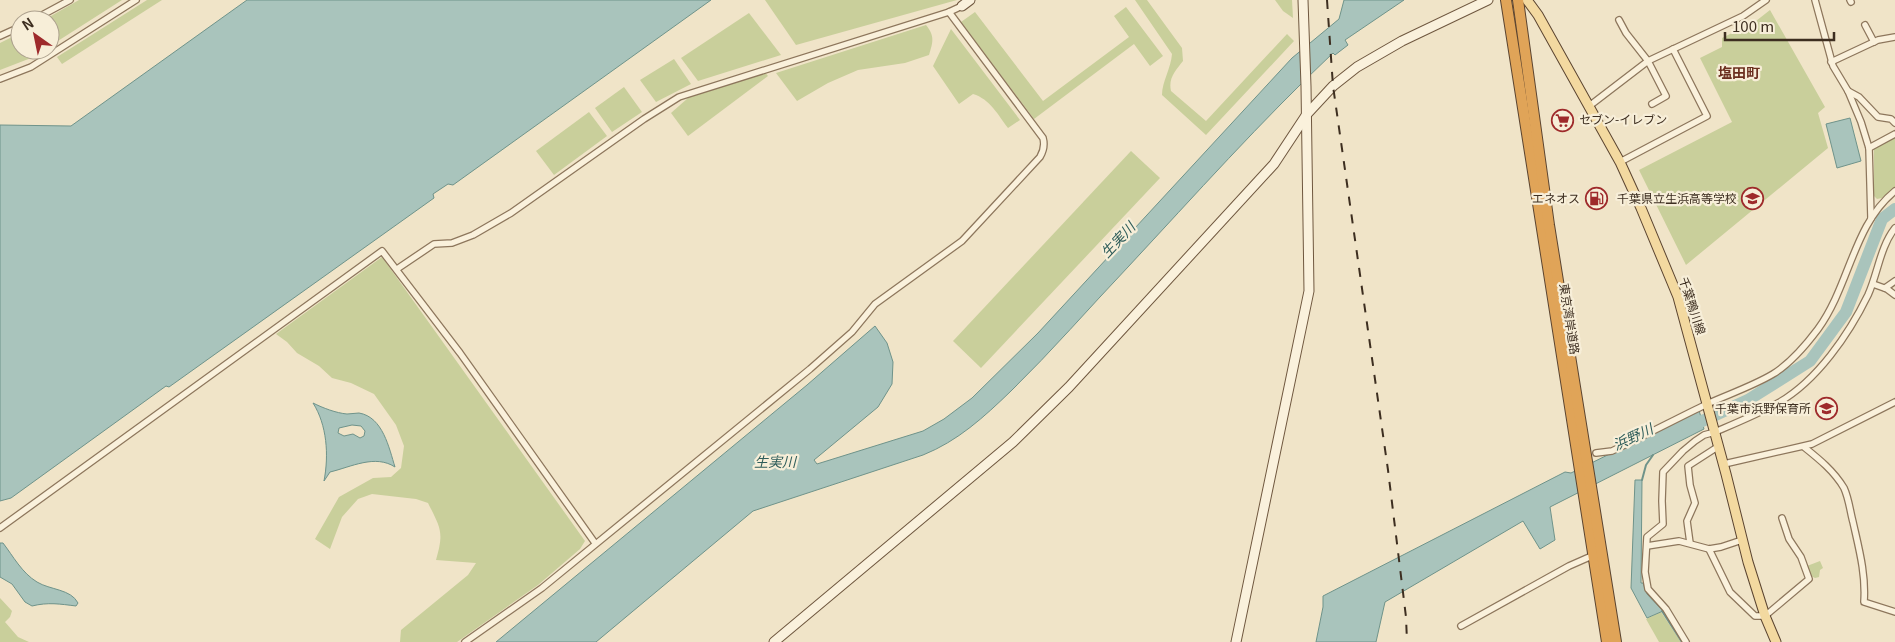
<svg xmlns="http://www.w3.org/2000/svg" width="1895" height="642" font-family="Georgia,'Noto Sans JP',serif">
  <style>
    .green { fill: #c9cf9b }
    .water { fill: #a9c4bc; stroke: #6f938a; fill-rule: evenodd }
    .lines { fill: none; stroke-linecap: round; stroke-linejoin: round }
    .stream { stroke: #6f938a; stroke-width: 2 }
    .river { stroke: #a9c4bc; stroke-width: 12 }
    .street-casing { stroke: #8d765c; stroke-width: 8 }
    .secondary-casing { stroke: #6f573f; stroke-width: 11 }
    .primary-casing { stroke: #5b4430; stroke-width: 11 }
    .highway-casing { stroke: #5b4430; stroke-width: 12 }
    .street { stroke: #faf1dc; stroke-width: 5.5 }
    .secondary { stroke: #faf1dc; stroke-width: 9 }
    .primary { stroke: #f3d9a0; stroke-width: 9 }
    .highway { stroke: #e0a458; stroke-width: 10 }
    .rail { stroke: #3d2e20; stroke-width: 2; stroke-dasharray: 9 9; stroke-linecap: butt }
    .labels { text-anchor: middle; stroke-width: 4.5; stroke-linejoin: round; paint-order: stroke }
    .poi-label { font-size: 12px; fill: #3d2e20; stroke: #f7eed8; text-anchor: end }
    .street-label { font-size: 12px; fill: #3d2e20; stroke: #f7eed8 }
    .neighbourhood-label { font-size: 14px; font-weight: bold; fill: #6b2e1e; stroke: #f7eed8 }
    .water-label { font-size: 14px; font-style: italic; fill: #2f5d5a; stroke: #f7eed8 }
  </style>
  <rect width="100%" height="100%" fill="#f0e4c8"/>
  <g class="green">
    <path d="M79,0H122L50,46V20H44Z"/>
    <path d="M147,0H162L62,64L57,57Z"/>
    <path d="M765,0H957L796,45Z"/>
    <path d="M1135,0H1147L1182,48L1183,61C1176,70 1168,78 1171,91L1206,121L1287,34L1294,41L1206,135L1162,95C1162,82 1171,68 1172,54Z"/>
    <path d="M1275,0H1292L1293,18L1283,11Z"/>
    <path d="M1126,7L1163,56L1150,66L1134,44L1034,119L961,22L975,12L1043,101L1129,37L1114,16Z"/>
    <path d="M1770,10L1825,107L1818,113L1828,148L1686,265L1639,170L1732,122L1700,58L1722,47V38L1756,21Z"/>
    <path d="M749,13L781,55L698,81L681,58Z"/>
    <path d="M926,25C935,36 933,42 929,55L905,63L858,70L828,83L797,101L776,73Z"/>
    <path d="M951,29L1020,120L1008,128C998,115 990,99 973,94L959,104L933,66Z"/>
    <path d="M20,33V50H44L31,58L0,70V43Z"/>
    <path d="M674,59L691,84L656,102L640,80Z"/>
    <path d="M764,71L768,76L688,136L671,113L688,98L697,94Z"/>
    <path d="M624,87L642,112L612,132L595,108Z"/>
    <path d="M589,112L607,136L554,175L536,151Z"/>
    <path d="M1895,136V187L1882,198L1877,199L1874,196V149Z"/>
    <path d="M1131,151L1160,178L981,368L953,341Z"/>
    <path d="M382,257L585,541L580,549L538,585L457,642H400L401,630L468,575L476,563L436,560C444,532 441,529 428,503L416,499L372,494L358,499L342,517L330,549L315,539L339,497L373,478L391,477L401,468L404,446L396,425L374,394L351,383L332,378L319,366L297,353L287,342L276,334Z"/>
    <path d="M1820,561L1823,568L1820,570L1819,577L1815,578L1811,576L1807,566Z"/>
    <path d="M0,598L12,611L10,617L5,622L18,637L29,642H0Z"/>
    <path d="M1661,612L1681,642H1659L1646,619Z"/>
  </g>
  <g class="water">
    <path d="M247,0H711L453,185L448,184L433,194L434,198L169,387L166,386L11,498L0,501V125L71,126Z"/>
    <path d="M1344,0H1404L1345,40L1348,45L1335,55L1333,53C1261,121 1195,195 1128,267C1089,308 1052,351 1011,391C984,417 958,441 923,455L753,511L596,642H496L807,385L875,326L887,343L893,362L892,384L878,407L814,460L817,464L923,431L944,419L972,398L1038,333L1292,58L1339,19Z"/>
    <path d="M1850,118L1861,161L1837,168L1826,124Z"/>
    <path d="M313,403C323,408 336,413 347,414C351,414 355,413 359,413C383,417 389,448 395,467C375,454 351,467 330,472L324,481C329,455 327,425 313,403ZM352,425L361,426L365,431L364,436L360,438L353,434L344,436L338,433L339,428Z"/>
    <path d="M1699,410L1704,429L1550,507L1555,540L1540,549L1523,521L1385,602L1376,642H1316L1323,607V596L1565,472L1571,473Z"/>
    <path d="M1635,480H1642L1641,583H1643L1647,594L1663,611L1647,618L1631,588Z"/>
    <path d="M0,543H3C13,556 22,573 37,582C50,590 71,589 78,603L76,606C60,604 48,602 32,606L25,602L12,584L0,577Z"/>
  </g>
  <g class="lines">
    <g class="stream">
      <path d="M1642,480L1646,465L1653,455"/>
      <path d="M1662,611L1682,642"/>
    </g>
    <path class="river" d="M1687,428L1748,400L1810,361L1846,312L1882,219L1895,209"/>
    <defs>
      <g id="street">
        <path d="M1815,0L1833,66L1848,91L1861,122L1869,148L1871,218"/>
        <path d="M1850,0L1851,2"/>
        <path d="M33,20L70,0"/>
        <path d="M1619,20L1626,33L1648,61L1666,96L1652,104"/>
        <path d="M1865,25L1874,42"/>
        <path d="M0,36L20,27"/>
        <path d="M1831,62L1878,40L1895,37"/>
        <path d="M0,79L31,67L136,0"/>
        <path d="M1848,91L1859,97L1878,117L1891,119L1895,123"/>
        <path d="M1588,107L1648,61L1743,16L1766,0"/>
        <path d="M1869,148L1895,134"/>
        <path d="M1620,162L1707,116L1673,49"/>
        <path d="M397,269L434,244L452,243L473,235L511,213L644,119L679,97L949,12L962,6"/>
        <path d="M1873,284L1887,289L1895,295"/>
        <path d="M1885,288L1895,281"/>
        <path d="M1804,447C1819,459 1834,471 1844,488C1849,499 1850,511 1853,522C1859,549 1866,574 1864,602L1895,612"/>
        <path d="M1596,453L1612,451C1644,436 1676,419 1707,404C1729,394 1753,386 1773,374C1791,363 1806,345 1818,329C1850,285 1853,225 1895,191"/>
        <path d="M1724,464L1812,444L1895,402"/>
        <path d="M0,528L382,251L460,353L595,543"/>
        <path d="M1690,543L1687,521L1695,503L1690,485L1688,466L1719,446"/>
        <path d="M1647,546L1679,541L1709,549L1721,547L1742,540"/>
        <path d="M1709,549L1730,592L1755,616H1765L1809,579L1801,557L1789,539L1782,518"/>
        <path d="M1461,626L1569,566L1594,555"/>
        <path d="M465,642L542,588L810,369L852,332L875,304L962,241L1040,157C1044,150 1045,145 1043,138L949,12"/>
        <path d="M1686,642L1666,609L1648,589L1645,572L1647,537L1663,524L1662,501L1663,472L1683,451L1695,441L1704,435L1715,432C1736,423 1758,414 1778,403C1817,381 1849,334 1868,295C1878,273 1880,247 1895,228"/>
      </g>
      <g id="secondary">
        <path d="M962,6L970,0"/>
        <path d="M774,642L1013,442L1069,387L1274,164L1307,114L1333,86L1357,67L1402,41L1488,0"/>
        <path d="M1236,642L1309,291L1306,86L1303,0"/>
      </g>
      <path id="primary" d="M1527,0L1538,15L1620,162L1641,208L1678,297L1726,474L1748,562L1765,616L1776,642"/>
      <g id="highway">
        <path d="M1506,0L1607,642"/>
        <path d="M1518,0L1549,225L1616,642"/>
      </g>
    </defs>
    <use href="#street" class="street-casing"/>
    <use href="#secondary" class="secondary-casing"/>
    <use href="#primary" class="primary-casing"/>
    <use href="#highway" class="highway-casing"/>
    <use href="#street" class="street"/>
    <use href="#secondary" class="secondary"/>
    <use href="#primary" class="primary"/>
    <use href="#highway" class="highway"/>
    <path class="rail" d="M1327,0L1333,86L1388,470L1406,617L1407,642"/>
  </g>
  <defs>
    <symbol id="supermarket-ring" viewBox="-11 -11 22 22"><circle r="9.5" fill="#f7eed8" stroke="#9e2a2b" stroke-width="1.5"/><path d="M-6-5.5h2.5l.6 2H6L4.5 2H-2.5L-4.4-4H-6ZM-1.5 3.2a1.3 1.3 0 1 0 .1 0ZM3 3.2a1.3 1.3 0 1 0 .1 0Z" fill="#9e2a2b"/></symbol>
    <symbol id="fuel-ring" viewBox="-11 -11 22 22"><circle r="9.5" fill="#f7eed8" stroke="#9e2a2b" stroke-width="1.5"/><path d="M-5.5-6h7V0h2V4h1.3V-2.5L3-4.5l.8-.8L6-3V5H2.5V1h-1V6h-7ZM-4.2-4.7v3.2H.2V-4.7Z" fill="#9e2a2b"/></symbol>
    <symbol id="school-ring" viewBox="-11 -11 22 22"><circle r="9.5" fill="#f7eed8" stroke="#9e2a2b" stroke-width="1.5"/><path d="M0-5L7-2L0 1L-7-2ZM-4 1L0 2.5L4 1V4Q0 6-4 4Z" fill="#9e2a2b"/></symbol>
  </defs>
  <g fill-rule="evenodd">
    <use href="#supermarket-ring" x="1550" y="108" width="25" height="25"/>
    <use href="#fuel-ring" x="1584" y="186" width="25" height="25"/>
    <use href="#school-ring" x="1740" y="186" width="25" height="25"/>
    <use href="#school-ring" x="1814" y="396" width="25" height="25"/>
  </g>
  <g class="labels">
    <g class="poi-label">
      <text x="1579" y="124" text-anchor="start">セブン-イレブン</text>
      <text x="1580" y="203">エネオス</text>
      <text x="1737" y="203">千葉県立生浜高等学校</text>
      <text x="1811" y="413">千葉市浜野保育所</text>
    </g>
    <g class="street-label">
      <text transform="translate(1692 306) rotate(72)" y="4">千葉鴨川線</text>
      <text transform="translate(1569 319) rotate(81)" y="4">東京湾岸道路</text>
    </g>
    <g class="neighbourhood-label">
      <text x="1739" y="78">塩田町</text>
    </g>
    <g class="water-label">
      <text transform="translate(1118 240) rotate(-47)" y="5">生実川</text>
      <text transform="translate(1633 437) rotate(-25)" y="5">浜野川</text>
      <text x="775" y="467">生実川</text>
    </g>
  </g>
  <g transform="translate(35 35) rotate(327)"><circle r="24" fill="#f7eed8" stroke="#ada18e"/>
  <path d="M0-4L9 19L0 12L-9 19Z" fill="#9e2a2b"/>
  <text y="-8" font-size="14" font-weight="bold" text-anchor="middle" fill="#3d2e20">N</text>
  </g>
  <path d="M1725 32v8h109v-8" fill="none" stroke="#3d2e20" stroke-width="2.5"/>
  <text x="1732" y="32" font-size="15" fill="#3d2e20" stroke="#f7eed8" stroke-width="4" paint-order="stroke">100 m</text>
</svg>
